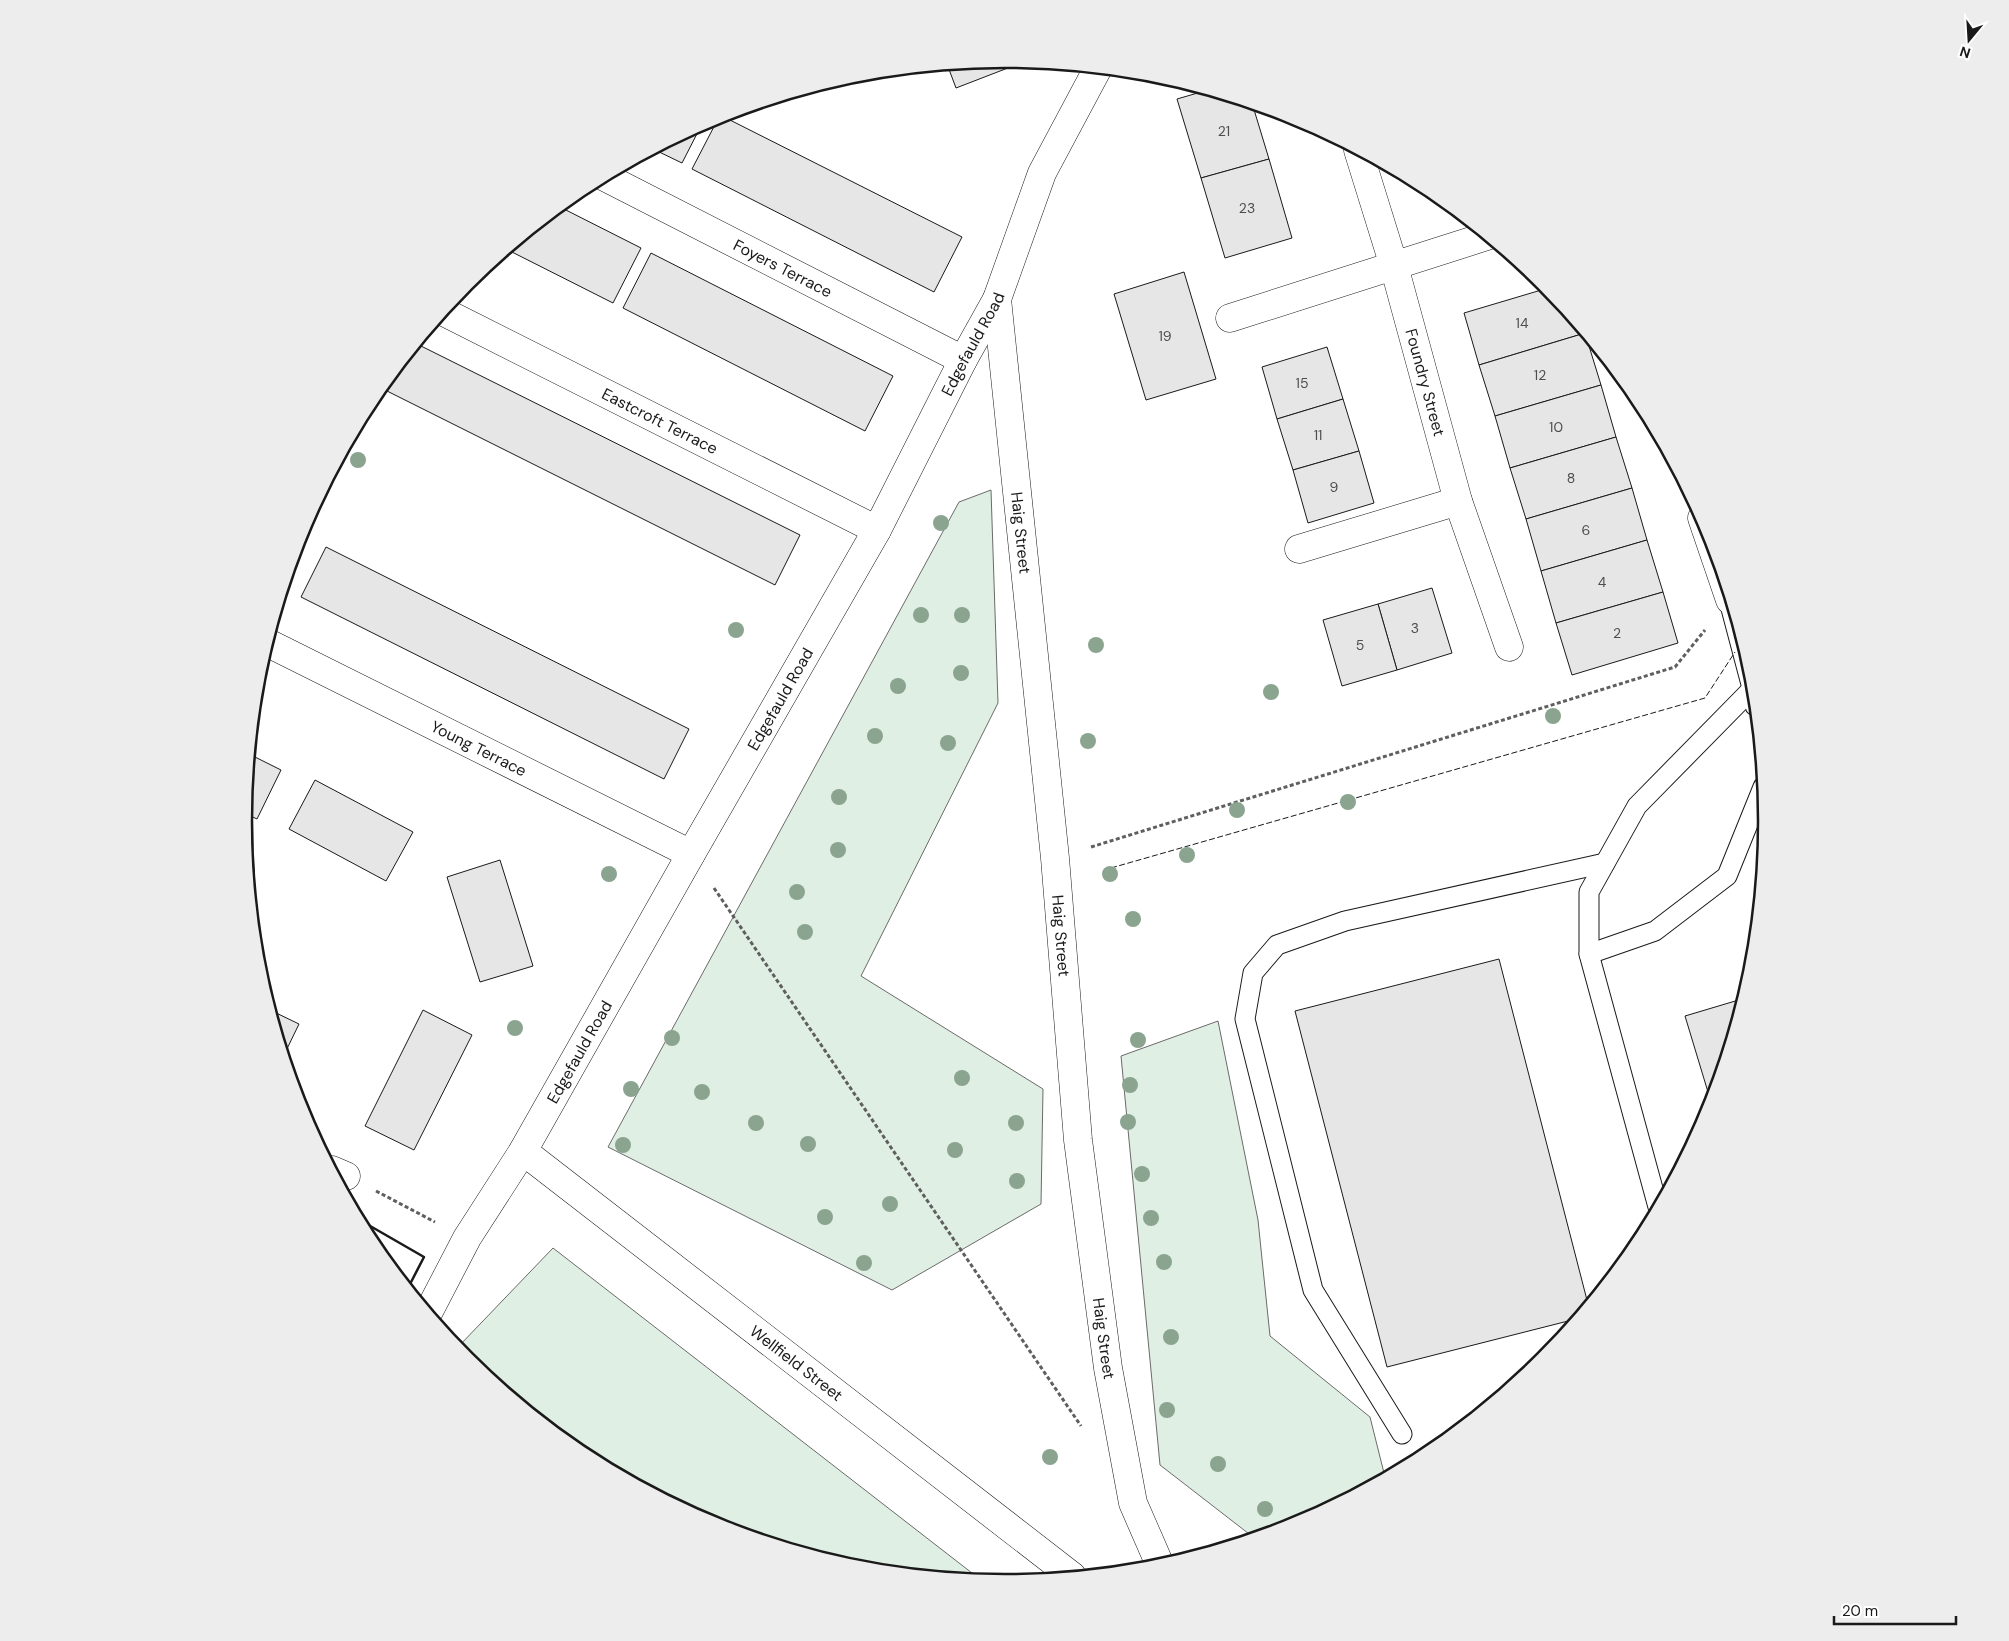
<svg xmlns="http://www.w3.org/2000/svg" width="2009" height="1641" font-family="'DM Sans',sans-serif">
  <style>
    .green { fill: #e0efe3; stroke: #6a6a6a }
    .building { fill: #e6e6e6; stroke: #1a1a1a }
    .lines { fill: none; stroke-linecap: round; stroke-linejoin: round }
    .service-casing { stroke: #1a1a1a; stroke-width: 21 }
    .minor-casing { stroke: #1a1a1a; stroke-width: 29 }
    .path { stroke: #5f5f5f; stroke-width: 3; stroke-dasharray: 4 2.5; stroke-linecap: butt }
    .service { stroke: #fff; stroke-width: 19 }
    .minor { stroke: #fff; stroke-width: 28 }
    .fence { stroke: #1a1a1a; stroke-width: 1; stroke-dasharray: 6 2.5; stroke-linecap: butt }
    .wall { stroke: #1a1a1a; stroke-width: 2.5 }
    .tree { fill: #8aa48f }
    .labels { text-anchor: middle; stroke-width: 4; stroke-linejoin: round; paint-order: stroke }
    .number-label { font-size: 14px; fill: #4d4d4d }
    .street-label { font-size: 16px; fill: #1a1a1a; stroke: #fff }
    .rim { fill: none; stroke: #1a1a1a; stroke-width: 2.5 }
  </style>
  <rect width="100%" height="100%" fill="#fff"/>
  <g class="green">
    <path d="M991,490L998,703L861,976L1043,1089L1041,1204L892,1290L608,1147L959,502Z"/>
    <path d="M1218,1021L1258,1220L1270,1336L1370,1417L1385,1477L1296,1524L1253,1537L1160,1465L1121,1056Z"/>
    <path d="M553,1248L981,1580L856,1568L713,1524L603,1465L458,1347Z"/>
  </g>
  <g class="building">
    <path d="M1005,59H1011L1013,66L956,88L947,64Z"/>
    <path d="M1208,90L1252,103L1269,159L1201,178L1177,99Z"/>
    <path d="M720,115L962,237L934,292L692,169Z"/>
    <path d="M703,122L682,163L653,149Z"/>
    <path d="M1269,159L1292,238L1225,258L1201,178Z"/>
    <path d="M558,206L641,248L613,303L506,249Z"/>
    <path d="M651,253L893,376L865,431L623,308Z"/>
    <path d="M1184,272L1216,379L1146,400L1114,294Z"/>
    <path d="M1548,288L1585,333L1479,365L1464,313Z"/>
    <path d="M1585,333L1601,385L1495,416L1479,365Z"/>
    <path d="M415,343L800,535L775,585L379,387Z"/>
    <path d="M1327,347L1343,399L1277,419L1262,367Z"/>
    <path d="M1601,385L1616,437L1510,468L1495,416Z"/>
    <path d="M1343,399L1359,451L1293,470L1277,419Z"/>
    <path d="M1616,437L1632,488L1526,519L1510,468Z"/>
    <path d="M1359,451L1374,503L1308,523L1293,470Z"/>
    <path d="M1632,488L1647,540L1541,571L1526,519Z"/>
    <path d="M1647,540L1663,592L1556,623L1541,571Z"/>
    <path d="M326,547L689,729L664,779L301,597Z"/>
    <path d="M1432,588L1452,653L1397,670L1378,604Z"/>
    <path d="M1663,592L1678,643L1572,675L1556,623Z"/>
    <path d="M1378,604L1397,670L1342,686L1323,620Z"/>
    <path d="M249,754L281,770L257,819L244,813Z"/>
    <path d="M315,780L413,832L386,881L289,829Z"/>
    <path d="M500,860L533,966L480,982L447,877Z"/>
    <path d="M1499,959L1588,1304L1576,1319L1387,1367L1295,1011Z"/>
    <path d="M1742,999L1711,1102L1685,1016Z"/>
    <path d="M270,1010L299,1024L284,1055Z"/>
    <path d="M423,1010L472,1035L414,1150L365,1126Z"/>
  </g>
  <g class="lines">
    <defs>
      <g id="service">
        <path d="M1729,601L1752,688L1755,706"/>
        <path d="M1589,954L1655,931L1727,876L1763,787"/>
        <path d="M1658,1207L1589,954V892L1637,806L1753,688"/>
        <path d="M1402,1434L1313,1290L1245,1019L1253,973L1277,945L1345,921L1605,863"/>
      </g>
      <g id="minor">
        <path id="s1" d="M1358,150L1394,266L1458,501L1509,647"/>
        <path id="s2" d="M603,176L963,360"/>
        <path id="s3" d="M997,299L1055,858L1078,1140L1108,1368L1133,1503L1160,1565"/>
        <path id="s4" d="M442,311L877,530"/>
        <path d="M1230,318L1487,236"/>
        <path d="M1702,518L1730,600"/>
        <path d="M1299,549L1458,501"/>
        <path id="s5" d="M266,642L691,854"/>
        <path id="s6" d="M523,1151L1072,1576"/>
        <path d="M332,1170L346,1176"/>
        <path id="s7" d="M428,1313L467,1238L523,1151L691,854L877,530L963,360L997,299L1042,173L1098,68"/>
      </g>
    </defs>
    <use href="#service" class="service-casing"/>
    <use href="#minor" class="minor-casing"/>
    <g class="path">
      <path d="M1091,847L1675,667L1705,630"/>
      <path d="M714,888L1081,1426"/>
      <path d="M376,1191L435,1222"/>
    </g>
    <use href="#service" class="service"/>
    <use href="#minor" class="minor"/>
    <path class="fence" d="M1111,868L1705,698L1735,652"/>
    <path class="wall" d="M358,1219L424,1257L408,1288"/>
  </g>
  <g class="tree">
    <circle cx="358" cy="460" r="8"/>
    <circle cx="941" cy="523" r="8"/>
    <circle cx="921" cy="615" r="8"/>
    <circle cx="962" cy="615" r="8"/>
    <circle cx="736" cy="630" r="8"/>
    <circle cx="1096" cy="645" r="8"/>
    <circle cx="961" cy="673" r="8"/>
    <circle cx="898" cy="686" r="8"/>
    <circle cx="1271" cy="692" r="8"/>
    <circle cx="1553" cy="716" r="8"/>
    <circle cx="875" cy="736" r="8"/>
    <circle cx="1088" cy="741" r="8"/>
    <circle cx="948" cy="743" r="8"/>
    <circle cx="839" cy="797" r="8"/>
    <circle cx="1348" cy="802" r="8"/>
    <circle cx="1237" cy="810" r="8"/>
    <circle cx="838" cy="850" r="8"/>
    <circle cx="1187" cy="855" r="8"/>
    <circle cx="609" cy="874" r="8"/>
    <circle cx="1110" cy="874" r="8"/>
    <circle cx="797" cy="892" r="8"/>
    <circle cx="1133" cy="919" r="8"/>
    <circle cx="805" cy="932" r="8"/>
    <circle cx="515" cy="1028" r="8"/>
    <circle cx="672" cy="1038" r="8"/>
    <circle cx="1138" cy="1040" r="8"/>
    <circle cx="962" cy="1078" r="8"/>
    <circle cx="1130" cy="1085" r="8"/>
    <circle cx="631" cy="1089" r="8"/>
    <circle cx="702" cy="1092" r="8"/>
    <circle cx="1128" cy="1122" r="8"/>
    <circle cx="756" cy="1123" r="8"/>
    <circle cx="1016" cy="1123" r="8"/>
    <circle cx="808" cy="1144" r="8"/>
    <circle cx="623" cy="1145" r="8"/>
    <circle cx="955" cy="1150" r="8"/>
    <circle cx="1142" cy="1174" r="8"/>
    <circle cx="1017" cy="1181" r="8"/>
    <circle cx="890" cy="1204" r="8"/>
    <circle cx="825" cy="1217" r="8"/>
    <circle cx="1151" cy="1218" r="8"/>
    <circle cx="1164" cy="1262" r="8"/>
    <circle cx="864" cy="1263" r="8"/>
    <circle cx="1171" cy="1337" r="8"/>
    <circle cx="1167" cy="1410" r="8"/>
    <circle cx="1050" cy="1457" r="8"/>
    <circle cx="1218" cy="1464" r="8"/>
    <circle cx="1265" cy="1509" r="8"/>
  </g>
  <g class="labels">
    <g class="number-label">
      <text x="1224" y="136">21</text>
      <text x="1247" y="213">23</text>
      <text x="1522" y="328">14</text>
      <text x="1165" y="341">19</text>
      <text x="1540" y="380">12</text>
      <text x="1302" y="388">15</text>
      <text x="1556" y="432">10</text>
      <text x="1318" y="440">11</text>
      <text x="1571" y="483">8</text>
      <text x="1334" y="492">9</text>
      <text x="1586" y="535">6</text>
      <text x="1602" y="587">4</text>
      <text x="1415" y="633">3</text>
      <text x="1617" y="638">2</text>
      <text x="1360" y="650">5</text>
    </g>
    <g class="street-label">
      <text dy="6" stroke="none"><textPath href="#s2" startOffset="202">Foyers Terrace</textPath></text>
      <text dy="6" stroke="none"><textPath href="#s7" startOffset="1112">Edgefauld Road</textPath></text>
      <text dy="6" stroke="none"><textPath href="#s1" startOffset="242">Foundry Street</textPath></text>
      <text dy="6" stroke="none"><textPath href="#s4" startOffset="244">Eastcroft Terrace</textPath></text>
      <text dy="6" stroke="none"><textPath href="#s3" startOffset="235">Haig Street</textPath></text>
      <text dy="6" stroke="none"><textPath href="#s7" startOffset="708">Edgefauld Road</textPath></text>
      <text dy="6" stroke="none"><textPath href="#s5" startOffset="238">Young Terrace</textPath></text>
      <text dy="6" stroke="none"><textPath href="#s3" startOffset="640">Haig Street</textPath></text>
      <text dy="6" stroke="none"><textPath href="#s7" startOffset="302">Edgefauld Road</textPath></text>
      <text dy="6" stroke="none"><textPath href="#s3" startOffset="1045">Haig Street</textPath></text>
      <text dy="6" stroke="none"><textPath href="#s6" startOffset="346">Wellfield Street</textPath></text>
    </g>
  </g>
  <path d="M0 0H2009V1641H0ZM252 821a753 753 0 1 1 1506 0a753 753 0 1 1-1506 0Z" fill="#ededed" fill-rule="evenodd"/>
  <path class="rim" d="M252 821a753 753 0 1 1 1506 0a753 753 0 1 1-1506 0Z"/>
  <g transform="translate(1969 40) rotate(198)" stroke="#ffffff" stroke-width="4" paint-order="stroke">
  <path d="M0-4L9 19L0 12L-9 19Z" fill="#1a1a1a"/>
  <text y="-8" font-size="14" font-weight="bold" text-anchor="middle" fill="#1a1a1a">N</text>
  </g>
  <path d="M1834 1616v8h122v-8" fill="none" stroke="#1a1a1a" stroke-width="2.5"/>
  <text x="1842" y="1616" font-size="15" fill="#1a1a1a" stroke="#ffffff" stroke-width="4" paint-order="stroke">20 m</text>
</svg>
